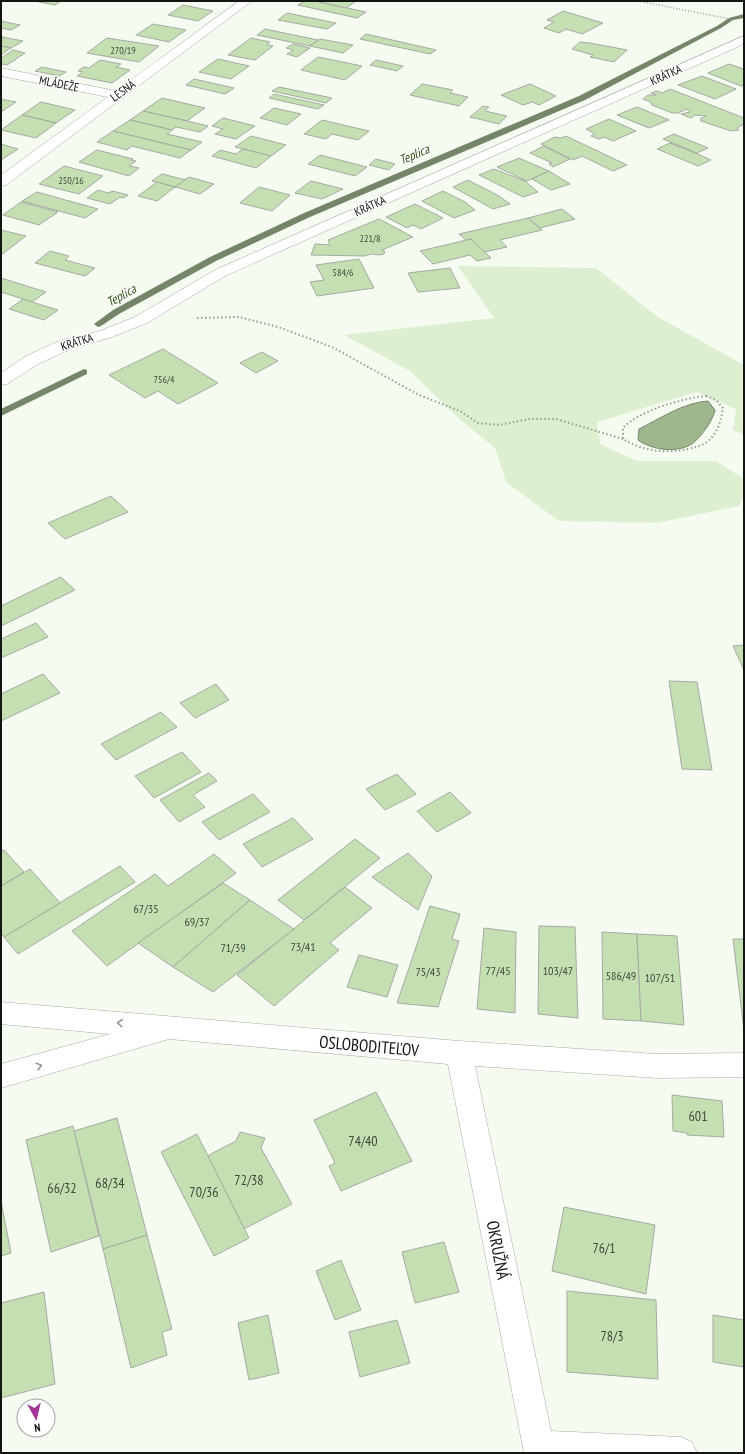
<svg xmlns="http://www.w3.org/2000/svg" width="745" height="1454" font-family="'PT Sans Narrow',sans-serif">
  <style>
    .green { fill: #ddefd0 }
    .water { fill: #9eb78c; stroke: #748667 }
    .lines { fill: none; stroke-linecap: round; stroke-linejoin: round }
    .stream { fill: #748667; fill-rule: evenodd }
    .building { fill: #c4dfb2; stroke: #a5aaa2 }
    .minor-casing { stroke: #a6aba3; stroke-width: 1 }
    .path-far1 { stroke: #999c96; stroke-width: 1.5; stroke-dasharray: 1 2; stroke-linecap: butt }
    .path { stroke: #999c96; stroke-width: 2; stroke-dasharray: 1.5 2.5; stroke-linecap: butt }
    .minor { fill: #fff; fill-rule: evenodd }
    .oneway { stroke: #959694 }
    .labels { text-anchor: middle; stroke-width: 3; stroke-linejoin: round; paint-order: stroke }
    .far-number-label { font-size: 10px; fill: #3f483a }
    .far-street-label { font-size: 12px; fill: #131512; stroke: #fff }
    .number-label { font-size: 12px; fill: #3f483a }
    .far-water-label { font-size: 13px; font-style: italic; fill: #305010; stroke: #fff }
    .near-number-label { font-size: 14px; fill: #3f483a }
    .near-street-label { font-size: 17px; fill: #131512; stroke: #fff }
  </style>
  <rect width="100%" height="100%" fill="#f6fbf2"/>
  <path class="green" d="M458,266L596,268L658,317L744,365V435L733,430L736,409L697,392L597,422L600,444L637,461H716L744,479V496L739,506L657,523L559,521L506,482L495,448L457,417L410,371L344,335L494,318Z"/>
  <path class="water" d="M708,401L715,410C713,421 698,442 688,446C672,453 651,449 638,440L639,429C661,418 683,403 708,401Z"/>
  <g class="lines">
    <g class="stream">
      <path d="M744,14V18L733,20L721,28L585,100L310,217L216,261L119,314L101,326L98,327L94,324L113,310L210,257L304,213L579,96L717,26L729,18Z"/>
      <path d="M84,369L87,370V374L1,416V409Z"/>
    </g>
  </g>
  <g class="building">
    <path d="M34,1H61L55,5Z"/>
    <path d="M305,1H315L366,12L357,18L298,5Z"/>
    <path d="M315,1H356L346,8Z"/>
    <path d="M183,5L213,11L198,21L168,15Z"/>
    <path d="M563,11L603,23L582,34L566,29L559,33L544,28L554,22L547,20Z"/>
    <path d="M287,13L336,23L327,29L278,20Z"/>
    <path d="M1,21L20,25L11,30L1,28Z"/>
    <path d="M153,24L186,30L169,42L136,35Z"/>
    <path d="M265,29L318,40L310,46L257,35Z"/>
    <path d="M366,34L436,50L430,54L360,39Z"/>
    <path d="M2,37L23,41L11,48L1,46Z"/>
    <path d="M107,38L159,46L139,62L87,53Z"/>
    <path d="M251,38L270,42L267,45L273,46L255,60L228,55Z"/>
    <path d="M320,39L353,45L343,53L310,46Z"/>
    <path d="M580,42L590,43L627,50L614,62L590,57L593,55L572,49Z"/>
    <path d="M293,44L310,48L297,57L287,54L294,50L286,48Z"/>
    <path d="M1,46L11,48L1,55Z"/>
    <path d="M13,50L25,53L7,65L1,64V58Z"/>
    <path d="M318,57L362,66L345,80L301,70Z"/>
    <path d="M218,59L249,66L231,79L199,72Z"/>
    <path d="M100,60L121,64L116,67L130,70L112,83L77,76L83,72L78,71L84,67L89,68Z"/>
    <path d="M376,60L403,66L397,71L370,65Z"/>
    <path d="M729,64L744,69V85L741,86L708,73Z"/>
    <path d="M42,67L66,72L59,76L35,71Z"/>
    <path d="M702,76L736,89L715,99L678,85Z"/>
    <path d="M194,79L234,88L225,94L186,85Z"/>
    <path d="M422,84L453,90L450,93L468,97L459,106L410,95Z"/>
    <path d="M530,84L556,96L539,105L532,102L523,105L501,95Z"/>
    <path d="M279,87L332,98L326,103L272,91Z"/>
    <path d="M670,89L744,118V124L737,128L739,130L731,131L701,121L700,119L706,116L695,115L691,118L681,114L690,112L687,109L678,113H672L652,105L651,102L643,99L648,95H656L651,93L657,91L662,93Z"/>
    <path d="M274,94L324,105L318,109L269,98Z"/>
    <path d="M162,98L205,108L187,121L143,111Z"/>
    <path d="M1,99L16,102L1,112Z"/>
    <path d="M41,102L75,110L56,123L22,115Z"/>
    <path d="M483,106L489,107L485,111L507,116L499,124L470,117Z"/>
    <path d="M637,107L669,120L649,128L617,115Z"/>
    <path d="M274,108L301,114L287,125L260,118Z"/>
    <path d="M143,111L187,121L208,126L200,132L176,127L172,130L130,120Z"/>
    <path d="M22,115L56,123L36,138L1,130Z"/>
    <path d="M223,118L255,126L236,139L215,134L223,129L212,126Z"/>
    <path d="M609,119L636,131L613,141L604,137L599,139L591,136L595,134L586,129Z"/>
    <path d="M130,120L172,130L167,134L202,142L191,150L113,131Z"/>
    <path d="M322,120L369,131L358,140L332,134L326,139L304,134Z"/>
    <path d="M113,131L191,150L180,158L132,146L127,150L97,142Z"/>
    <path d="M674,134L708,148L697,153L663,139Z"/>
    <path d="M251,136L286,145L271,156L235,147Z"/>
    <path d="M566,136L627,165L613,171L582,156L573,160L541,144L555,137L561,138Z"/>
    <path d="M670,143L700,155L711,160L698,166L657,149Z"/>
    <path d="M1,144L18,149L1,160Z"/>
    <path d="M544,146L570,159L553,167L549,164L552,163L530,153Z"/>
    <path d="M243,149L271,156L256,168L212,156L220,150L236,154Z"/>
    <path d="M97,150L133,159L131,160L136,161L129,166L139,168L129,176L79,162Z"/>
    <path d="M320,155L367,167L355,176L308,164Z"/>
    <path d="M519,158L549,171L527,181L497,167Z"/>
    <path d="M376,159L395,164L389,170L369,165Z"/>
    <path d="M64,166L103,176L79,194L39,184Z"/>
    <path d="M494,169L525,181L538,192L523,197L479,175Z"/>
    <path d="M549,171L570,184L551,190L532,179Z"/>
    <path d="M162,174L186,180L175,187L152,181Z"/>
    <path d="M189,177L214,184L200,194L175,187Z"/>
    <path d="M468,180L499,196L510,204L493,209L453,187Z"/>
    <path d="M311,181L343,189L322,199L295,193Z"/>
    <path d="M157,182L175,187L157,201L138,196Z"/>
    <path d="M259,187L290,195L272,211L240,203Z"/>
    <path d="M98,190L108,193L113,191L128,195L123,198L120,197L110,204L87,198Z"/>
    <path d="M443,191L465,202L475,210L454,218L422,201Z"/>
    <path d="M37,192L98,209L85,218L22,201Z"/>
    <path d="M21,202L58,212L39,225L3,215Z"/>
    <path d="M415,204L443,218L421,229L413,225L407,228L386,217Z"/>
    <path d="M562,209L575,219L540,228L528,218Z"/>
    <path d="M528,218L542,230L500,240L507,247L484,252L471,239L466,240L459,234Z"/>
    <path d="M379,219L413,237L382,250L385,252L384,254L380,255L372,254L364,256L311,255L315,244L330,245L328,240Z"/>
    <path d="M1,230L26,236L1,255Z"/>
    <path d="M471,239L491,258L477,261L470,255L433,264L420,251Z"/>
    <path d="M50,251L69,256L65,260L95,268L85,276L35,263Z"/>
    <path d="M359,259L374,288L317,296L310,282L324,280L316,265Z"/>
    <path d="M450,268L460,288L418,292L408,273Z"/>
    <path d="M1,278L46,292L32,302L23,299L1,292Z"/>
    <path d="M23,299L32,302L58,310L44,320L9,309Z"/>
    <path d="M163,349L218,383L178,404L158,391L145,398L109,375Z"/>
    <path d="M262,352L278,361L256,373L240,363Z"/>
    <path d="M111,496L128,512L65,539L48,523Z"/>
    <path d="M61,577L75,590L1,626V606Z"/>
    <path d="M36,623L48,637L1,658V639Z"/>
    <path d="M744,645V670L733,646Z"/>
    <path d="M43,674L60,693L1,721V694Z"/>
    <path d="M669,681L697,682L712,770L682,769Z"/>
    <path d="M216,684L229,700L195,718L180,703Z"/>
    <path d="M161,712L177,727L116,760L101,744Z"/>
    <path d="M182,752L201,772L154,798L135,776Z"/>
    <path d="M209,773L217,781L193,795L205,807L179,822L160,800Z"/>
    <path d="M397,774L416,794L385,810L366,789Z"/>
    <path d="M450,792L471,813L437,832L417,811Z"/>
    <path d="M253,794L270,812L219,840L202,822Z"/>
    <path d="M293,818L313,839L262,867L243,844Z"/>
    <path d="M355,839L380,858L304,920L278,900Z"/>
    <path d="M4,850L24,872L1,886V852Z"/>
    <path d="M408,853L432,876L418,910L372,877Z"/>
    <path d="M214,854L236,873L107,966L72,931L155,874L168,886Z"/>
    <path d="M120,866L135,882L18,954L4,937Z"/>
    <path d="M30,869L60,903L4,937L1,933V886Z"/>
    <path d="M223,883L250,900L173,967L138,943Z"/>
    <path d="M345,887L372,908L330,943L339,950L274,1006L237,975Z"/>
    <path d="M250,900L294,929L213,992L173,967Z"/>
    <path d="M430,906L460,914L452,939L459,941L438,1007L397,1003Z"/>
    <path d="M539,926L575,927L578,1018L538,1014Z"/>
    <path d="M484,928L516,932L515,1013L477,1009Z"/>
    <path d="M602,932L637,934L641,1021L603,1019Z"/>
    <path d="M637,934L677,936L684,1025L641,1021Z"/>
    <path d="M733,939H744V1030Z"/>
    <path d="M359,955L398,965L387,997L347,987Z"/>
    <path d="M376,1092L412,1161L341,1191L329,1166L335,1163L314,1120Z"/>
    <path d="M672,1095L722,1101L724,1137L687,1135V1133L673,1131Z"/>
    <path d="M117,1118L147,1235L103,1249L74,1131Z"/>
    <path d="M73,1126L99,1236L51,1252L26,1140Z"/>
    <path d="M240,1132L265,1138L261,1148L292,1204L244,1229L207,1156L236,1141Z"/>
    <path d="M197,1134L249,1238L214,1256L161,1152Z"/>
    <path d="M1,1201L11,1253L1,1256Z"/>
    <path d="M564,1207L655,1225L646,1294L552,1271Z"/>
    <path d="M147,1235L172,1329L162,1332L167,1355L131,1368L103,1249Z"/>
    <path d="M444,1242L459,1292L415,1303L402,1252Z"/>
    <path d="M341,1260L361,1310L335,1320L316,1271Z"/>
    <path d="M567,1291L656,1300L658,1379L567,1372Z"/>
    <path d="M44,1292L55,1384L1,1398V1303Z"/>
    <path d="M268,1315L279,1373L249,1380L238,1323Z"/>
    <path d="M713,1315L744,1320V1367L713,1362Z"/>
    <path d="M397,1320L410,1363L360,1377L349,1332Z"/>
  </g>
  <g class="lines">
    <defs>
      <g id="minor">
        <path d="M239,1H252L6,185L1,186V175L108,97L1,76V68L116,91Z"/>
        <path d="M744,36V44L225,276L147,323L112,337L71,349L38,364L7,384L1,385V373L26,356L59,341L100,331L135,317L215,270Z"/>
        <path d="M1,1002L459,1041L658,1054L744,1053V1077L658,1078L475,1066L551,1431L681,1437L692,1442L697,1453H524L448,1064L169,1039L1,1088V1064L110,1034L1,1024Z"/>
      </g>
    </defs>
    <use href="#minor" class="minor-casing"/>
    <path class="path-far1" d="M638,1L730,19"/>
    <g class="path">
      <path d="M197,318L239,317L278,327L332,347L419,395L460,411L478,423L499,425L530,419H556L623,439"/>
      <path d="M706,396L716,400L723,408C721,420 718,433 708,441C702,446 696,447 688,449C665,454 643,451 623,439V428C638,411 683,398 706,396Z"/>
    </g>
    <use href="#minor" class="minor"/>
  </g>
  <defs><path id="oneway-chevron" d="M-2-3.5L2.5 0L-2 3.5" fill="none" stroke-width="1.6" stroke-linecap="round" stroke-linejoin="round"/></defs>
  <g class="oneway">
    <use href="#oneway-chevron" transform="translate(120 1023) rotate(-175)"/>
    <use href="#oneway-chevron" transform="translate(39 1066) rotate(-16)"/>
  </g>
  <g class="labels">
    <g class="far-number-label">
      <text x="123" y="54">270/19</text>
      <text x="71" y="184">250/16</text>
      <text x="370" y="242">221/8</text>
      <text x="343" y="276">584/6</text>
      <text x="164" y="383">756/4</text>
    </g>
    <g class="far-street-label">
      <text transform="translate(666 75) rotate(-24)" y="4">KRÁTKA</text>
      <text transform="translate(59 84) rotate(11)" y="4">MLÁDEŽE</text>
      <text transform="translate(123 91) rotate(-36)" y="4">LESNÁ</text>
      <text transform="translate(370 206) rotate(-24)" y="4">KRÁTKA</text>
      <text transform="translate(77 342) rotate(-17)" y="4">KRÁTKA</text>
    </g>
    <g class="number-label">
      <text x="146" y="913">67/35</text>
      <text x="197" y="926">69/37</text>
      <text x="303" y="951">73/41</text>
      <text x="233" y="952">71/39</text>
      <text x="498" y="975">77/45</text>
      <text x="558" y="975">103/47</text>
      <text x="428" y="976">75/43</text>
      <text x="621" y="980">586/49</text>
      <text x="660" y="982">107/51</text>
    </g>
    <g class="far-water-label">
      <text transform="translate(414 154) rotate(-23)" y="5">Teplica</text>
      <text transform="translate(121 295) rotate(-29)" y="5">Teplica</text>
    </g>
    <g class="near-number-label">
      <text x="698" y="1121">601</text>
      <text x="363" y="1146">74/40</text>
      <text x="249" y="1185">72/38</text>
      <text x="110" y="1188">68/34</text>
      <text x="62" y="1193">66/32</text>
      <text x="204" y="1197">70/36</text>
      <text x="604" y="1253">76/1</text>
      <text x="612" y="1341">78/3</text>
    </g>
    <g class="near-street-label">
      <text transform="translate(369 1046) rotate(5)" y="6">OSLOBODITEĽOV</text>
      <text transform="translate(498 1250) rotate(79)" y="6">OKRUŽNÁ</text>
    </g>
  </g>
  <rect width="745" height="1454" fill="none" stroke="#131512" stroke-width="4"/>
  <g transform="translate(36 1418) rotate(172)"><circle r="19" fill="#ffffff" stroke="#a1a1a0"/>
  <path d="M0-3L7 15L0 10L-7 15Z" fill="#a43695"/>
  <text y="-6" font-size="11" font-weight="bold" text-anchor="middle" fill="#131512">N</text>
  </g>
</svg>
